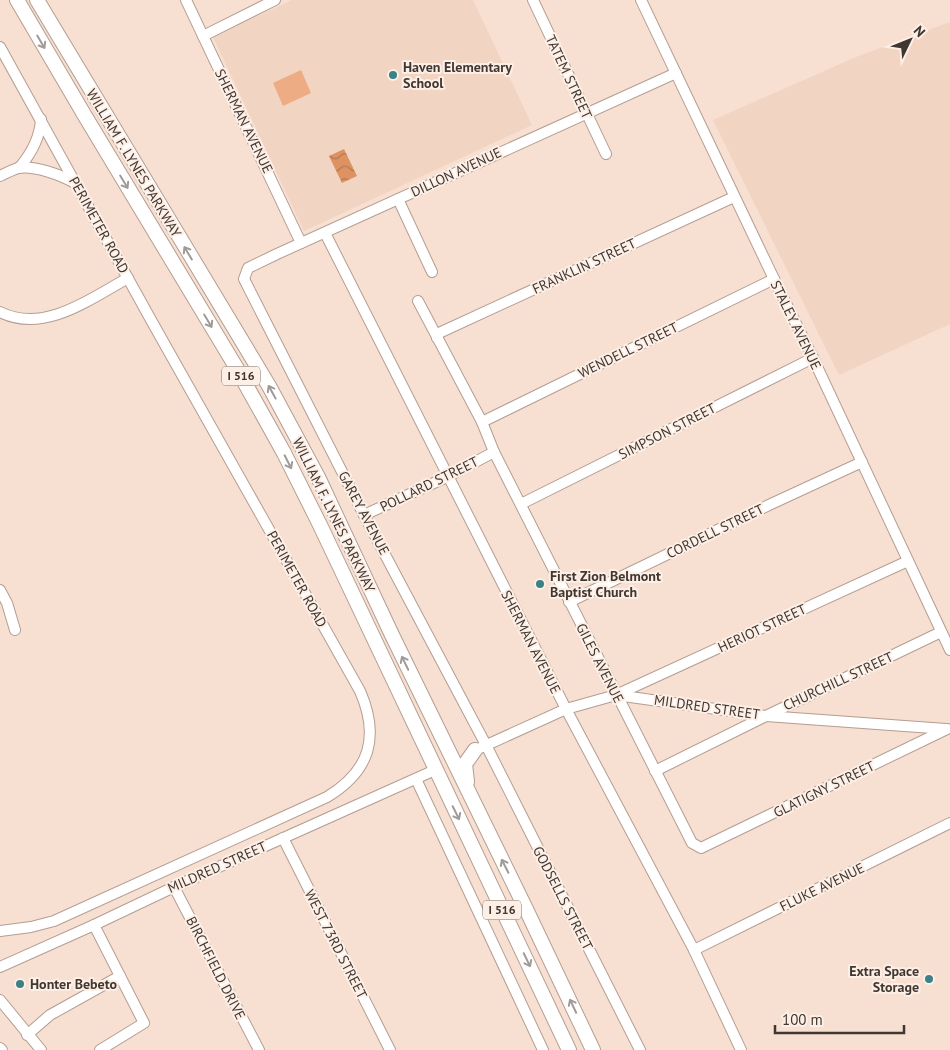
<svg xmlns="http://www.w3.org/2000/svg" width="950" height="1050" font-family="'PT Sans',sans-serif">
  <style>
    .built { fill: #f2d4c2 }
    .grass { fill: #edac84 }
    .water { fill: url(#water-waves) }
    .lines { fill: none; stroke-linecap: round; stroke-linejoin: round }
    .minor-casing { stroke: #b49e91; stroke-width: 12 }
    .highway-casing { stroke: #b49e91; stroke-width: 16 }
    .minor { stroke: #fff; stroke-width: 10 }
    .highway { stroke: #fff; stroke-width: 14 }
    .oneway { stroke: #a09b98 }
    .poi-dot { fill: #3a8288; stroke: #fdefe6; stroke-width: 2 }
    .labels { text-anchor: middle; stroke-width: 4; stroke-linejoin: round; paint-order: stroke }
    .shield { fill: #fdefe6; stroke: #796e67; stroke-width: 1 }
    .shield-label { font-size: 12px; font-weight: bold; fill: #403731 }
    .poi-label { font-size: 14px; font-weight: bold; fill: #403731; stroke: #fdefe6; text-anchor: start }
    .street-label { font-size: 14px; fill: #403731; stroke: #fdefe6 }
  </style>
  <defs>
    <pattern id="water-waves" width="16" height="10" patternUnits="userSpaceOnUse" patternTransform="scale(1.25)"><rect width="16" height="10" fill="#de9262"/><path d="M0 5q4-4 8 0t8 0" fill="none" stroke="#b57851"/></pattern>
  </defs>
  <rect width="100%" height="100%" fill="#f7dfd2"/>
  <g class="built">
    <path d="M292,0H473L532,125L304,231L213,37Z"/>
    <path d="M950,22V324L839,375L713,120L856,57Z"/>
  </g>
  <path class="grass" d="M301,70L311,93L283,106L273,83Z"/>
  <path class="water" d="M344,149L357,176L342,183L329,156Z"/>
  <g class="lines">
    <defs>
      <g id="minor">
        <path d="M186,0L301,243"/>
        <path d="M533,0L606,154"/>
        <path d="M641,0L774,279L813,358L950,650"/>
        <path d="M203,36L275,0"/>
        <path d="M0,47L151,320L360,691C380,737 370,771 327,797L54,921L31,927L0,931"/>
        <path d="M19,168C31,154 40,138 41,119"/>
        <path d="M0,176C6,173 12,170 18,168C34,165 61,175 75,183"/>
        <path d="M398,199L432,272"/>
        <path d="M325,233L566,709L694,950L741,1050"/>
        <path d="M418,301L482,422L494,452L692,843L701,848L947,729"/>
        <path d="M0,312C44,334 90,299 128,278"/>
        <path d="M437,338L439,333L734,197"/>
        <path d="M482,422L774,279"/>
        <path d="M521,504L813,358"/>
        <path d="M364,515L447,477L494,452"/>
        <path d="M0,590L7,603L15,630"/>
        <path d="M569,602L771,504L862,462"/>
        <path d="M616,695L908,561"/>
        <path d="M480,748L566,709L616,695L766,716L946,729"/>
        <path d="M655,771L766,716L941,632"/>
        <path d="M416,779L543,1050"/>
        <path d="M283,838L390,1050"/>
        <path d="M174,887L259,1050"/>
        <path d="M94,925L144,1023L100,1050"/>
        <path d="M694,950L950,823"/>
        <path d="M0,967L94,925L174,887L435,770"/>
        <path d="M0,1000L41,1050"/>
        <path d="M27,1035L50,1015L120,976"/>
        <path d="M0,1048L2,1050"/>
        <path d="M640,1050L486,745L364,515L244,279L248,268L277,254L676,73"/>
      </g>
      <g id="highway">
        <path d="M17,0L85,116L236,367L284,453L320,525L569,1050"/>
        <path d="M37,0L269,386L318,477L392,635L526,909L593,1050"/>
        <path d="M467,782L465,764L475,750"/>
      </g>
    </defs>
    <use href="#minor" class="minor-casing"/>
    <use href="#highway" class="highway-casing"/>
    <use href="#minor" class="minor"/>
    <use href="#highway" class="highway"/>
  </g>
  <defs><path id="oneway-shaft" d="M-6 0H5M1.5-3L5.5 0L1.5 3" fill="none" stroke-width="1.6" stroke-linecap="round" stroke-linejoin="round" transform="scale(1.25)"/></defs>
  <g class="oneway">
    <use href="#oneway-shaft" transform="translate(41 42) rotate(60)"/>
    <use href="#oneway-shaft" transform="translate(124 182) rotate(59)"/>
    <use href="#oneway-shaft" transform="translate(188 253) rotate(-121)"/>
    <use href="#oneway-shaft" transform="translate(208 321) rotate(59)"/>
    <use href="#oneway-shaft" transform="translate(272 392) rotate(-119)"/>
    <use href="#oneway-shaft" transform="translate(288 462) rotate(63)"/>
    <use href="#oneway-shaft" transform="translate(405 663) rotate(-116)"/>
    <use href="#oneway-shaft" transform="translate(456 813) rotate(64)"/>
    <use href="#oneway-shaft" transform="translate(505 866) rotate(-117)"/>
    <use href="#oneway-shaft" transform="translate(527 960) rotate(64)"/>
    <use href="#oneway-shaft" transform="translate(573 1006) rotate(-115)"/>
  </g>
  <g class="poi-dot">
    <circle cx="393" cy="75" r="5"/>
    <circle cx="540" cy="584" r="5"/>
    <circle cx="929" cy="979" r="5"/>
    <circle cx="20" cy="984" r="5"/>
  </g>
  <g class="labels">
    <g class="shield">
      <rect x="222" y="366.5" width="38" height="19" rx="4"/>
      <rect x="483" y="900.5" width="38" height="19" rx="4"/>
    </g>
    <g class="shield-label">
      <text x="241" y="380">I 516</text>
      <text x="502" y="914">I 516</text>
    </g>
    <g class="poi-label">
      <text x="403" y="72">Haven Elementary<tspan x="403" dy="16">School</tspan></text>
      <text x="550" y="581">First Zion Belmont<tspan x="550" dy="16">Baptist Church</tspan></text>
      <text x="919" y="976" text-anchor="end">Extra Space<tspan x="919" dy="16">Storage</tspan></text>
      <text x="30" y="989">Honter Bebeto</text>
    </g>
    <g class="street-label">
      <text transform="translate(569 77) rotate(65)" y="5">TATEM STREET</text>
      <text transform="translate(244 121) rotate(64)" y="5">SHERMAN AVENUE</text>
      <text transform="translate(134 163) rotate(59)" y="5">WILLIAM F. LYNES PARKWAY</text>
      <text transform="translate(456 172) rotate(-25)" y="5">DILLON AVENUE</text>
      <text transform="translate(99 225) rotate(61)" y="5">PERIMETER ROAD</text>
      <text transform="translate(584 266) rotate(-25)" y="5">FRANKLIN STREET</text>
      <text transform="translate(796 325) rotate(64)" y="5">STALEY AVENUE</text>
      <text transform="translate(628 350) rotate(-26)" y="5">WENDELL STREET</text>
      <text transform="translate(667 431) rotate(-27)" y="5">SIMPSON STREET</text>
      <text transform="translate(429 484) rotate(-26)" y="5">POLLARD STREET</text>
      <text transform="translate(364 513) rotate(62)" y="5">GAREY AVENUE</text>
      <text transform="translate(334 515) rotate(64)" y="5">WILLIAM F. LYNES PARKWAY</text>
      <text transform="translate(715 531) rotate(-26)" y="5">CORDELL STREET</text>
      <text transform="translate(297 579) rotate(61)" y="5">PERIMETER ROAD</text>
      <text transform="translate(762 628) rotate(-25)" y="5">HERIOT STREET</text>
      <text transform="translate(531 642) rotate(63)" y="5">SHERMAN AVENUE</text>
      <text transform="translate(600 663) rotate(63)" y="5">GILES AVENUE</text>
      <text transform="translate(838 681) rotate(-25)" y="5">CHURCHILL STREET</text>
      <text transform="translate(707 707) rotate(8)" y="5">MILDRED STREET</text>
      <text transform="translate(824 789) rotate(-26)" y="5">GLATIGNY STREET</text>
      <text transform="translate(217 867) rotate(-24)" y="5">MILDRED STREET</text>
      <text transform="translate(822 887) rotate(-26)" y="5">FLUKE AVENUE</text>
      <text transform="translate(563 898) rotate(63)" y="5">GODSELLS STREET</text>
      <text transform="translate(336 944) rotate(63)" y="5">WEST 73RD STREET</text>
      <text transform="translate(216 968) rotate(63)" y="5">BIRCHFIELD DRIVE</text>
    </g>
  </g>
  <g transform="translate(910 40) rotate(47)" stroke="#fdefe6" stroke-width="4" paint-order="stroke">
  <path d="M0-4L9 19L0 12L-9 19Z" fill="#403731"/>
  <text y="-8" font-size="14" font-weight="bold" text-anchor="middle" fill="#403731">N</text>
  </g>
  <path d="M775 1025v8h129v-8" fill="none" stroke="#403731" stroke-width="2.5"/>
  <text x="782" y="1025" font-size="15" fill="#403731" stroke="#fdefe6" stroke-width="4" paint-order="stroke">100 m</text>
</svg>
